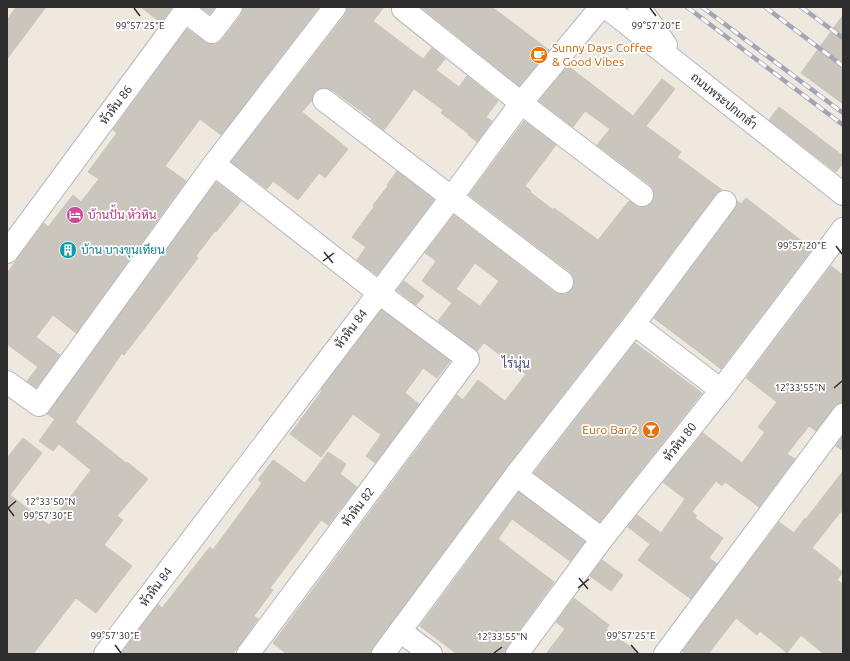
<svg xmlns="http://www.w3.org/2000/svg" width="850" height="661" font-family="Ubuntu,Sarabun,sans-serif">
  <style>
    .building { fill: #cac6bd; stroke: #cac4b9; fill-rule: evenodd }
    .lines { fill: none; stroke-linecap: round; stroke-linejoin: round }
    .minor-casing { stroke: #b3b6c0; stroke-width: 24 }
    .minor { stroke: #fff; stroke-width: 22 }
    .rail-casing { stroke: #a2a5b6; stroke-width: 4.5 }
    .rail { stroke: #fff; stroke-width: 3; stroke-dasharray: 9; stroke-linecap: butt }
    .ticks { fill: none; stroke: #2d2d2d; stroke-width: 1.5 }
    .labels { text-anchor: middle; stroke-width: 3.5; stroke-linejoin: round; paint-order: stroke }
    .food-label { font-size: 12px; fill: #c56008; stroke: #fff; text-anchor: start }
    .street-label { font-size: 12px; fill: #2d2d2d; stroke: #fff }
    .hotel-label { font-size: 12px; fill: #b23c85; stroke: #fff; text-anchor: start }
    .culture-label { font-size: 12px; fill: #0d838f; stroke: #fff; text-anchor: start }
    .neighbourhood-label { font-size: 13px; fill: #4d557e; stroke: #fff }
    .ticks-label { font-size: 10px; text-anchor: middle; fill: #2d2d2d; stroke: #fff; stroke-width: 3.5; stroke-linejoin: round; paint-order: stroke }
  </style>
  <rect width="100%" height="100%" fill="#eee8df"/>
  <g class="building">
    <path d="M16,7H46L7,59V20Z"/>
    <path d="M141,7H172L161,23Z"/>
    <path d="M200,7H215L210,14Z"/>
    <path d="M243,7H319L221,135L200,119L165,166L186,181L76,333L53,315L36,337L60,355L36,388L27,381L38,367L7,344V273L44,223L48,227L73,195L81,202L99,179L88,172L117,133L113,130L187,29L205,42L211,44H216L222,40L241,15Z"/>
    <path d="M347,7H384L373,21L423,59L432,48L445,59L436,70L459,87L467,76L498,101L486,117L492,121L477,142L468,135L469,134L441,113L443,110L414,89L384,130L371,120L372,119L332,90L325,88L319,89L314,93L312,100L302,112L348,149L325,178L319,173L298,200L273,181L267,189L231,162L345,15Z"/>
    <path d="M421,7H492L549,50L519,86Z"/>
    <path d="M843,15V104L801,73Z"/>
    <path d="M568,66L633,116L662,79L675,89L646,126L681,152L677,157L722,190L715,195L624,316L506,468L373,647L371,654H287L273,643L457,395L463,400L478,380L505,401L526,374L484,343L477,351L438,321L452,303L422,281L436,261L425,253L454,215L554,292L560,294H566L572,289L574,284V278L570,272L469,195L524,121L556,145L525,186L531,191L530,192L553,210L554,208L598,240L629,201L641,207L647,206L652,202L654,196V191L650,185L597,145L610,129L585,111L573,127L539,101ZM475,263L499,281L480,306L456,289Z"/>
    <path d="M779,107L843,156V163L836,172L769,120Z"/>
    <path d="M397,171L434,200L377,275L357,260L366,247L352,237L374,207L373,205L388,186L387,185Z"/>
    <path d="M216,182L241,201L216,232L215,231L196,256L198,258L124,355L122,353L75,422L126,463L127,462L148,479L117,516L123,520L104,545L132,566L96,613L76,598L33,654H7V458L23,438L42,453L10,495L49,525L91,470L59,444L53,451L39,441L55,419L47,414Z"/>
    <path d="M746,198L812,249L721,369L654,318L735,209L737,201L741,204Z"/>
    <path d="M831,266L843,275V403L838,404L833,408L816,431L809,426L787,454L795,459L759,507L725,482L722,486L716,481L692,512L697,516L695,518L723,538L709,558L717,564L691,599L638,560L650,544L628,527L637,515L661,533L685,499L663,482L703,433L742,463L765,432L758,427L777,402L746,378Z"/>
    <path d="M404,281L424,296L416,305L397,290Z"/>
    <path d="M381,310L450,361L437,378L423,368L405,393L419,404L375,463L366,456L381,435L353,414L321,457L290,434L322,391L321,390Z"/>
    <path d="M635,343L702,393L600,522L534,473Z"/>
    <path d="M843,436V451L836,446Z"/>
    <path d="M328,452L346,464L340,474L357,487L328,525L321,520L270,588L273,590L254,616L258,619L233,654H121L158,604L162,608L210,547L213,550L262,483L258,480L273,460L305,483Z"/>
    <path d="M843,471V509L812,548L843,572L837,580L843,584V654H824L801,635L787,653L760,631L757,635L736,618L708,654H686L682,651L779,522L794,533L805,518L806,519Z"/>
    <path d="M519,492L585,542L570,561L512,519L498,539L554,582L507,647L505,654H457L420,626Z"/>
    <path d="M602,560L623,575L611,591L590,576Z"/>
    <path d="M574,598L609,625L606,629L640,654H546L565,629L556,622Z"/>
  </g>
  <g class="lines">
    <defs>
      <g id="minor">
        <path d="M606,7L843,194"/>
        <path d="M639,7L666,45"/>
        <path d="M403,9L521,103L642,195"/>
        <path d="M324,100L562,282"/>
        <path d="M214,164L379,293L468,359L248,654"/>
        <path d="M7,252L185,11L212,32L231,7"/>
        <path d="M634,324L721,390"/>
        <path d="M7,382L39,405L214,164L335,7"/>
        <path d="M516,475L602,539"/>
        <path d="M400,631L431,654"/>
        <path d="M105,654L451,198L521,103L601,7"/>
        <path d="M383,654L516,475L634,324L725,202"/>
        <path d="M517,654L602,539L721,390L843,229"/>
        <path d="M665,654L843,415"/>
      </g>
    </defs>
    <use href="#minor" class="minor-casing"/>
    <use href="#minor" class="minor"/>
    <defs>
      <g id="rail">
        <path d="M687,7L843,125"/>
        <path d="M702,7L843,113"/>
        <path d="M765,7L843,66"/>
        <path d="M801,7L843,38"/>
      </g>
    </defs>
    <use href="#rail" class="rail-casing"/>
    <use href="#rail" class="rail"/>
  </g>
  <path class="ticks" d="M134,8L140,16M650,8L656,16M836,246L842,254M324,252L333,263M323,261L334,253M834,388L842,381M8,508L14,516M8,508L16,501M579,578L588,589M578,588L589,579M115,645L121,653M631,645L638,653M494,653L502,647"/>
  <defs>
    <symbol id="cafe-disc" viewBox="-11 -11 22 22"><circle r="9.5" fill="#e8710a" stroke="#fff"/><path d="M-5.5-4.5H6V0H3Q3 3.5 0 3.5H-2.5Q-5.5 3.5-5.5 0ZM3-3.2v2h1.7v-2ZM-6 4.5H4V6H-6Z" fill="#fff"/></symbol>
    <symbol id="hotel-disc" viewBox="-11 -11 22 22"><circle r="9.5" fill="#d1479c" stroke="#fff"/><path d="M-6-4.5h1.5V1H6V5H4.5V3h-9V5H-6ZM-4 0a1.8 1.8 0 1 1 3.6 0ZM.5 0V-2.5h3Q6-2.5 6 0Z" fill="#fff"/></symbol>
    <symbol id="building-disc" viewBox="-11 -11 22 22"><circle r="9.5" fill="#0f9aa8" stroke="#fff"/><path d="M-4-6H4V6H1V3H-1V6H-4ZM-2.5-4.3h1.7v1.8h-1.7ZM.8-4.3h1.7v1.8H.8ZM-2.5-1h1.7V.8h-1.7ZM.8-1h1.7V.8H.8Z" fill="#fff"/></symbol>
    <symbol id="bar-disc" viewBox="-11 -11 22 22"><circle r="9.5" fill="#e8710a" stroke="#fff"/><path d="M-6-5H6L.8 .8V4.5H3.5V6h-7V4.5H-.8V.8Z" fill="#fff"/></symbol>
  </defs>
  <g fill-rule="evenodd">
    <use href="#cafe-disc" x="529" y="45" width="20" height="20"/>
    <use href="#hotel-disc" x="65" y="205" width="20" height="20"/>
    <use href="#building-disc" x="58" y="240" width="20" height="20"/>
    <use href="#bar-disc" x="641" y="420" width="20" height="20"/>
  </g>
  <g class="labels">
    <g class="food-label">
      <text x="552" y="52">Sunny Days Coffee<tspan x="552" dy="14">&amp; Good Vibes</tspan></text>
      <text x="638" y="434" text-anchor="end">Euro Bar 2</text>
    </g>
    <g class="street-label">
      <text transform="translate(724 101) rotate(39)" y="4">ถนนพระปกเกล้า</text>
      <text transform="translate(116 105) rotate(-53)" y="4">หัวหิน 86</text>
      <text transform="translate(351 329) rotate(-53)" y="4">หัวหิน 84</text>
      <text transform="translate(680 442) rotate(-52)" y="4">หัวหิน 80</text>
      <text transform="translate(358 507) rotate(-53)" y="4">หัวหิน 82</text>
      <text transform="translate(156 587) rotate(-53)" y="4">หัวหิน 84</text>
    </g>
    <g class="hotel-label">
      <text x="88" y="219">บ้านปั้น หัวหิน</text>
    </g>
    <g class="culture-label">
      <text x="81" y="254">บ้าน บางขุนเทียน</text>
    </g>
    <g class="neighbourhood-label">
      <text x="516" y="368">ไร่นุ่น</text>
    </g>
  </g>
  <g class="ticks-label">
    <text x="140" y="29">99°57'25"E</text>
    <text x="656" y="29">99°57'20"E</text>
    <text x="802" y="249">99°57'20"E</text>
    <text x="800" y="391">12°33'55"N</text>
    <text x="50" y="505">12°33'50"N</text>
    <text x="48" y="519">99°57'30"E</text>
    <text x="115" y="639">99°57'30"E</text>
    <text x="631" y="639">99°57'25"E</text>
    <text x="502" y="640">12°33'55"N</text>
  </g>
  <rect width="850" height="661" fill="none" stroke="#2d2d2d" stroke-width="16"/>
</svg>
